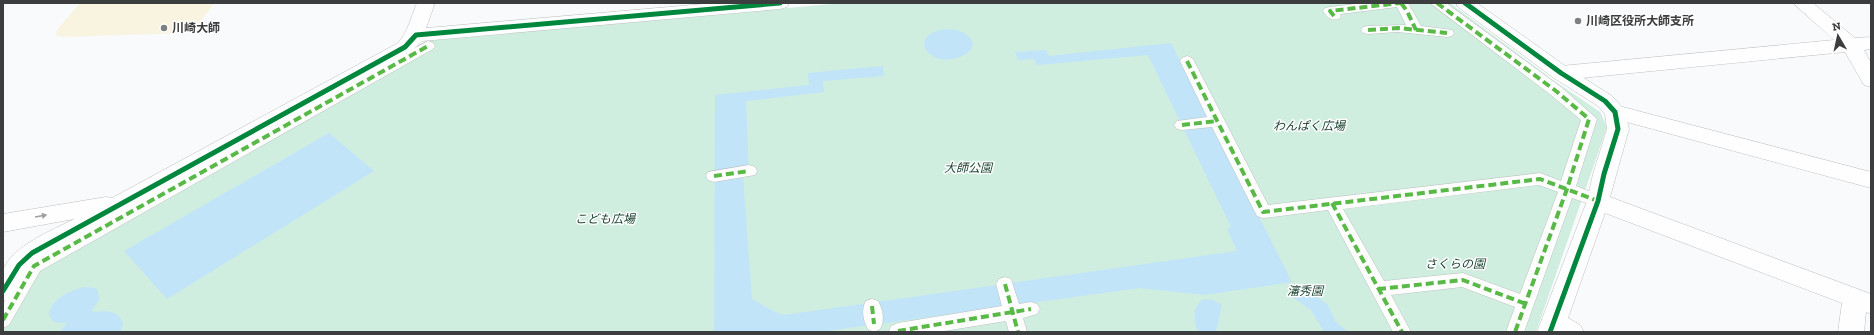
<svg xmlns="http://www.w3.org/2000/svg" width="1874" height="335" font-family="'Zilla Slab','Noto Sans JP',serif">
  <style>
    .green { fill: #cfeee0 }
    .sand { fill: #f9f4e0 }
    .water { fill: #c1e4f9 }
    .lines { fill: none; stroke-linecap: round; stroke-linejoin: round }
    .pedestrian-casing { stroke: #bdbfc0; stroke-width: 1 }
    .minor-casing { stroke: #bdbfc0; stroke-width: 1 }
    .tertiary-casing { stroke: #bdbfc0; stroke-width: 1 }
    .pedestrian { fill: #fefeff; fill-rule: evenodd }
    .minor { fill: #fefeff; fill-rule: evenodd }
    .tertiary { fill: #fefeff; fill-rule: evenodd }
    .quiet { stroke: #58b947; stroke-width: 4; stroke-dasharray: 8 4; stroke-linecap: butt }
    .cycleway-casing { stroke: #fff; stroke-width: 8 }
    .cycleway { stroke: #00873e; stroke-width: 5 }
    .oneway { fill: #9d9e9e }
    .poi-dot { fill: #7e7f80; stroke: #fff; stroke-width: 1.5 }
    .labels { text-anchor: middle; stroke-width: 3; stroke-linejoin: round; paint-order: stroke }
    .poi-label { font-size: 12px; font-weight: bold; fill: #3c3d3e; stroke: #fff; text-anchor: start }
    .park-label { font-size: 12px; font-style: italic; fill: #1c4433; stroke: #fff }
  </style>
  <rect width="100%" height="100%" fill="#f8fafc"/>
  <path class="green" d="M844,3H1450L1553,80L1600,112L1607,127L1536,332H3V309L32,259L430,39Z"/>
  <path class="sand" d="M80,3H214C205,16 198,26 184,33L61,37L56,35L57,30Z"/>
  <g class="water">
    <path d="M948,29C959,30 969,32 973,44C971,52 967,54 960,57C929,70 904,33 948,29Z"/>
    <path d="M1171,43L1292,282L1205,295L1140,288L820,332H714L715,95L809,85L808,73L883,66L884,76L823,81L824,92L746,101L749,173L743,176L752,299L775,312L784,315L1237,251L1227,229L1231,227L1148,55L1037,65L1034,59L1018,60L1015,52L1046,50L1049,56Z"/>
    <path d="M329,133L374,171L167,299L124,251Z"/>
    <path d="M83,287L95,288L98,291L99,300L92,310L93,312C104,311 118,309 123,323L121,332H59L66,325V323L54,322L49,315C51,299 68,292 83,287Z"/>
    <path d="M1293,295H1307L1319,298L1328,305L1335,321L1348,332H1324L1311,310L1295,299Z"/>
    <path d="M1203,299L1213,300L1222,305L1216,332H1198C1193,319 1192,308 1203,299Z"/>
  </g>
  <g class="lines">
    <defs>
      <g id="pedestrian">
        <path d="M1364,3H1408L1421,26L1452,30L1454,33L1452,36L1447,37L1398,32L1368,34L1363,33L1361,30L1363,27L1368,26L1406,25L1397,7L1340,14L1341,16L1339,19C1331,21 1328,18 1323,11L1325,8L1330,7Z"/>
        <path d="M1430,3H1446L1561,87L1597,119L1576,186L1604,197L1606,201L1604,205L1598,207L1572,198L1524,332H1506L1515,307L1462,287L1391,295L1411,332H1393L1328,210L1263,218L1257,216L1212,127L1182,130L1177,129L1174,125L1177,121L1207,117L1180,61L1182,58L1187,56L1192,58L1194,61L1268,205L1540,173L1561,181L1581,120L1551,95ZM1539,185L1558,192L1520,294L1463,273L1384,281L1343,209Z"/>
        <path d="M428,41L433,43L435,46L433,49L40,271L9,325L3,328V304L28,261Z"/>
        <path d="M749,165L755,167L757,171L755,175L714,182L708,180L706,176L708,172Z"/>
        <path d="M1005,277L1011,279L1019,304L1031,302L1037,304L1040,309L1037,314L1023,318L1027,332H1009L1006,321L938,332L889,331L891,326L898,323L1002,306L996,284L999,279Z"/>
        <path d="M872,299L878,301C883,309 885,321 880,329L874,332L868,329C863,321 861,309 866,301Z"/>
      </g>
      <g id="minor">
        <path d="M417,3H435L426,28L715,3H789L787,7L780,9L422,41L412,51L40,260L27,272L12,298L3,301C3,292 0,278 3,270C12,246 53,230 74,219L3,232V214L106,197L112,198L398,43C408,32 411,17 417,3Z"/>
        <path d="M1456,3H1477L1568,68L1612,96L1622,107L1625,112L1629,129L1610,197L1871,294V314L1866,312L1864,332H1838L1842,303L1605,213L1568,318L1580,325L1584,332H1537L1587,201L1593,174L1607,129L1605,114L1598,106L1554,78L1458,7Z"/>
      </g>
      <g id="tertiary">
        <path d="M1793,3H1813L1855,38L1871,37V49L1864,50L1871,63V87L1864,85L1845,52L1561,80L1554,78L1551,73L1554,68L1561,66L1834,40Z"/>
        <path d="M1615,105L1871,172V188L1608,117L1605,112L1608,107Z"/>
      </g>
    </defs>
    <use href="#pedestrian" class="pedestrian-casing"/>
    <use href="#minor" class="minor-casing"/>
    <use href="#tertiary" class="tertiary-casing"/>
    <use href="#pedestrian" class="pedestrian"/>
    <use href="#minor" class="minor"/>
    <use href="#tertiary" class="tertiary"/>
    <g class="quiet">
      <path d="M1401,3L1407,11L1416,30"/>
      <path d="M1437,3L1556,91L1589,119L1567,189L1515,332"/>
      <path d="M1334,16L1330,11L1400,3"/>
      <path d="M1368,30L1398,28L1447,33"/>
      <path d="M1187,61L1263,212L1540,179L1598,201"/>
      <path d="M1182,125L1217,121"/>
      <path d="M714,176L749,171"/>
      <path d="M1332,203L1402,332"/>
      <path d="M1005,284L1018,332"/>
      <path d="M1378,289L1463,280L1526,304"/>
      <path d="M872,306L874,324"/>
      <path d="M3,320L34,266L428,46"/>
      <path d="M898,331L1031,309"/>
    </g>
    <defs>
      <g id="cycleway">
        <path d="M1465,3L1561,73L1605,101L1615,112L1618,129L1604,174L1598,201L1550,332"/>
        <path d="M3,291L19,265L32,253L405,47L416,35L780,3"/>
      </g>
    </defs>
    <use href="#cycleway" class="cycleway-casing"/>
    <use href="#cycleway" class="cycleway"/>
  </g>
  <defs><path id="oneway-solid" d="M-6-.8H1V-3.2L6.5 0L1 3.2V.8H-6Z"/></defs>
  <use class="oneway" href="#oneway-solid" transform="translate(41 216) rotate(-10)"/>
  <g class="poi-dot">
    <circle cx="1578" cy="21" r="4"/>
    <circle cx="164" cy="28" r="4"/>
  </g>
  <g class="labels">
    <g class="poi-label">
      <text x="1586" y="25">川崎区役所大師支所</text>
      <text x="172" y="32">川崎大師</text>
    </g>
    <g class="park-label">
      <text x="1309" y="130">わんぱく広場</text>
      <text x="968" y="172">大師公園</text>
      <text x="605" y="223">こども広場</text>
      <text x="1455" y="268">さくらの園</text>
      <text x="1305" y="295">瀋秀園</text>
    </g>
  </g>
  <rect width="1874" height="335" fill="none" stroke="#3c3d3e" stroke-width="8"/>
  <g transform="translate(1838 36) rotate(351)" stroke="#ffffff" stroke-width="3" paint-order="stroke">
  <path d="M0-3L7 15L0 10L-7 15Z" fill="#3c3d3e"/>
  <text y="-6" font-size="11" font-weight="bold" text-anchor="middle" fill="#3c3d3e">N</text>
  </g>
</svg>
